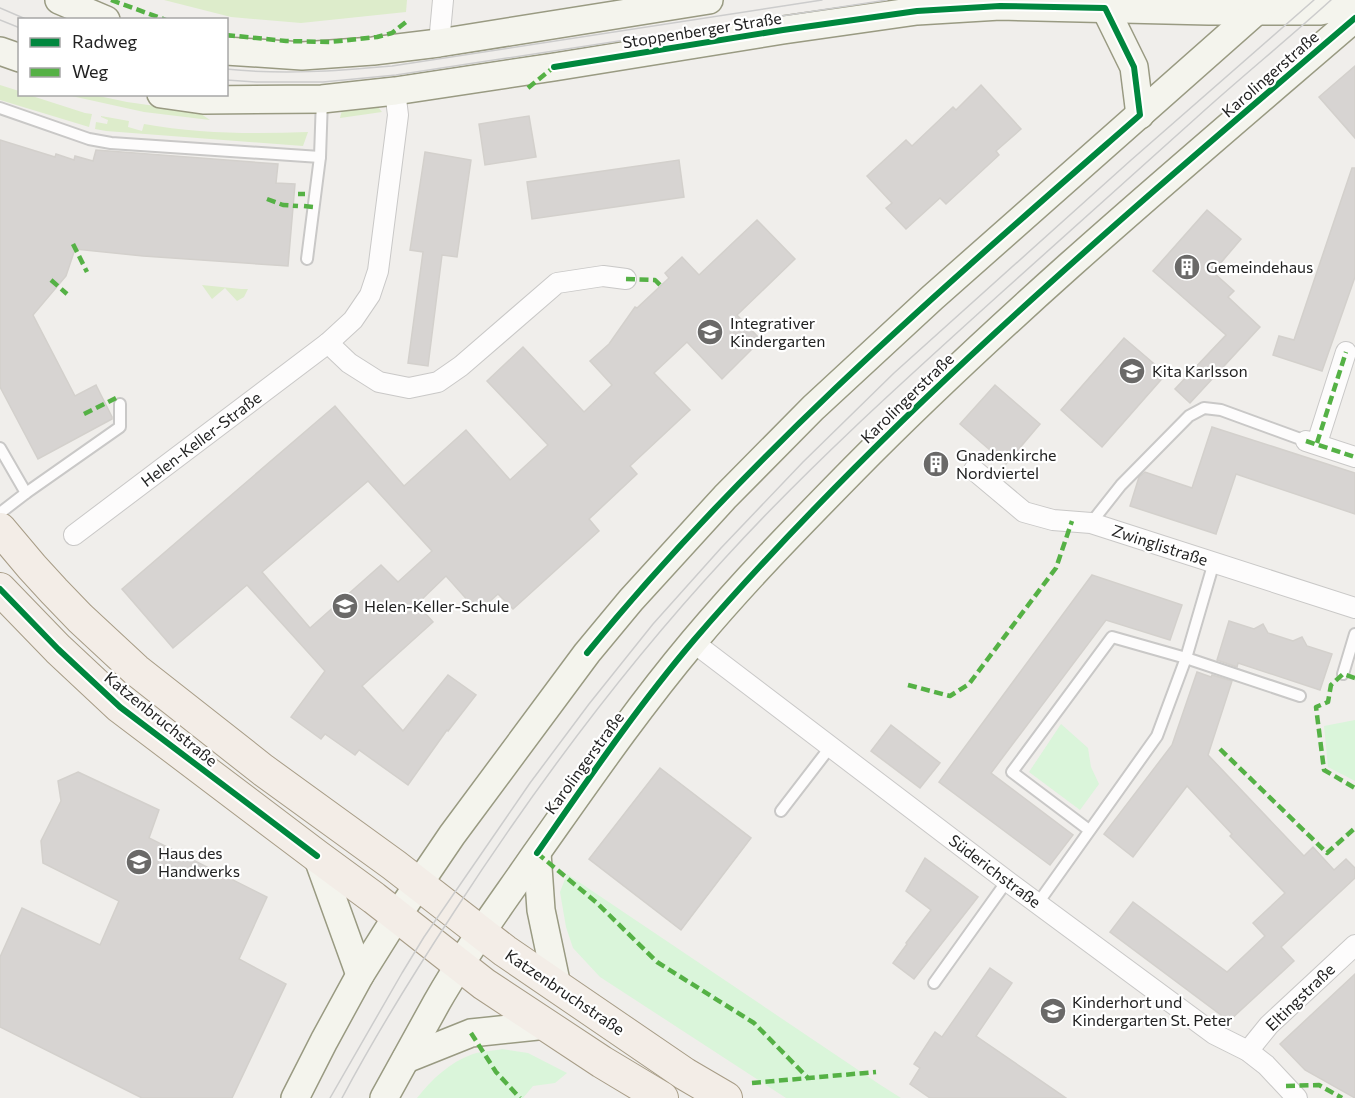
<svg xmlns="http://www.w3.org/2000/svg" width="1355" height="1098" font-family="Commissioner,sans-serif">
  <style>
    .grass { fill: #ddeccb }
    .park { fill: #daf5da }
    .building { fill: #d7d4d2; stroke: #d3d0cc; stroke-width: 1.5; fill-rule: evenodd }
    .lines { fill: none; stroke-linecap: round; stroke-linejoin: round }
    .lane-casing { stroke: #c9c8c7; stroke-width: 14 }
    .street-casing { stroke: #c9c8c7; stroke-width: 22 }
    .secondary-casing { stroke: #999a82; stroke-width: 30 }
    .primary-casing { stroke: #a79c86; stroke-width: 34 }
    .lane { stroke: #fdfcfc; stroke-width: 10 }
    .street { stroke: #fdfcfc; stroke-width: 20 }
    .secondary { stroke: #f4f4ed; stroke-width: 27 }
    .primary { stroke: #f3ede7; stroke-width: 32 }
    .tram { stroke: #ccc; stroke-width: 1.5 }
    .quiet { stroke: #55b145; stroke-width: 4.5; stroke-dasharray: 9 4.5; stroke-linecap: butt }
    .cycleway-casing { stroke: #fff; stroke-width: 10 }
    .cycleway { stroke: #00873e; stroke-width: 6 }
    .labels { text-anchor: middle; stroke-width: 4.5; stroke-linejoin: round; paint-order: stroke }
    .street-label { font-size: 16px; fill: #222; stroke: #fff }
    .poi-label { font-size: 16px; fill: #222; stroke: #fff; text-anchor: start }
  </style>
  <rect width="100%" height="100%" fill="#f0eeeb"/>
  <g class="grass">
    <path d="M164,0H407L406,12L301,23L231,17Z"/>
    <path d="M0,85L19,91L20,94L29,95L85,113L92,114L89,127L0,100Z"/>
    <path d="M67,95H94L127,102L198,112L210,120L144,112Z"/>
    <path d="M372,105L378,107L382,112L340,118L342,110Z"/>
    <path d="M101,116L129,121L128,127L142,131L144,124C198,134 254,134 308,132L303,146L106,131L95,129L96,122L107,124L108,120L101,117Z"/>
    <path d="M202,285L241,289H248L244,297L237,301L225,288L212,299Z"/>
  </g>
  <g class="park">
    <path d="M1355,720V781L1328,767L1324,726Z"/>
    <path d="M1061,724L1088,748L1091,767L1099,784L1080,810L1029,772Z"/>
    <path d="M567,874L879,1084L901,1098H786L600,977L573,948L566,927L560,892Z"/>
    <path d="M502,1049L528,1053L567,1073L555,1083L533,1086L523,1098H417C432,1079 450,1062 473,1054C482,1051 493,1051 502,1049Z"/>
  </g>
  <g class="building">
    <path d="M1355,66V138L1319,97Z"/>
    <path d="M981,85L1021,129L996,151L999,155L946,204L940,198L906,229L886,208L892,203L867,176L906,140L912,146L953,107L956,110Z"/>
    <path d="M529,116L536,157L485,165L479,124Z"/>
    <path d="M0,140L55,157L56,154L74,160L75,156L93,161L96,150L278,164L276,183L295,184L288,266L143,256L75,249L66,276L33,315L75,396L96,385L112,417V419L38,459L0,387Z"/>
    <path d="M425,152L471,160L457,257L442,255L428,366L408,363L423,252L410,250Z"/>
    <path d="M679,160L684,197L532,219L527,182Z"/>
    <path d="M1352,168H1355V277L1322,371L1273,355L1279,336L1294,340Z"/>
    <path d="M1207,210L1241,239L1213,272L1234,291L1228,297L1260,327L1190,403L1175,389L1226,335L1153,271Z"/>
    <path d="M757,220L795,259L737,315L761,340L722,379L687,342L654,373L690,410L630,466L637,474L589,519L599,531L513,609L498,594L478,612L446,576L417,604L433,622L362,686L403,731L448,675L476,695L448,731L447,730L408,785L359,750L355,755L325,734L321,739L291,717L325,671L247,585L173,648L122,589L335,406L404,486L466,430L510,480L548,445L487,381L523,347L584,412L612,385L590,361L609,344L635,307L637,308L669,278L665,273L682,257L699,275ZM368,481L432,551L398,582L381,565L310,628L262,572Z"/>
    <path d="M1124,338L1166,374L1102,447L1061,410Z"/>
    <path d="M995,385L1040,424L1006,464L960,424Z"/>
    <path d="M1212,427L1355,473V514L1236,474L1216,534L1130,506L1139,477L1145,472L1192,488Z"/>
    <path d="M1092,575L1182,605L1170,640L1106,620L991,773L1073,835L1050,865L939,782Z"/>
    <path d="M1229,621L1254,629L1263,624L1268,633L1293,641L1302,637L1307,646L1332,654L1320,690L1238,663L1237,667L1217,660Z"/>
    <path d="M1197,672L1211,677L1212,675L1232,681L1208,755L1304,856L1313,847L1334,870L1346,859L1355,868V878L1281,947L1294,961L1229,1021L1110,932L1133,902L1227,972L1265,936L1253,923L1285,893L1230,836L1232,834L1187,786L1133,857L1104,834L1172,745Z"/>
    <path d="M891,725L940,763L920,788L871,751Z"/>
    <path d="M660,768L751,838L681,930L589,859Z"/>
    <path d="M78,772L159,810L149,838L267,897L239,959L286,984L232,1098H142L0,1027V957L22,908L100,945L119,901L43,863L41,841L61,801L58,781Z"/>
    <path d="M925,858L978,897L914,979L893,963L907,944L906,943L931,910L906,891Z"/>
    <path d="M990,968L1012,983L976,1036L1066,1098H930L910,1084L920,1068L914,1064L931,1038L935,1032L942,1037Z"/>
    <path d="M1355,974V1098L1305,1070L1280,1044Z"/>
  </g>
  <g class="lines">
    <defs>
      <g id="lane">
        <path d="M0,108L89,139L111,143L320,157"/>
        <path d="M307,259L320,157L322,99"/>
        <path d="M0,448L26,493"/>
        <path d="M0,513L26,493L120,427V404"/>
        <path d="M1091,523L1121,485L1189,416L1204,408L1221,410L1306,441"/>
        <path d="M1343,674L1355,634"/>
        <path d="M781,811L831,746"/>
        <path d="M1089,830L1012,772L1112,637L1186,658L1300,696"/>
        <path d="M1038,903L1157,736L1186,658L1214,562"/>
        <path d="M934,983L1007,881"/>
      </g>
      <g id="street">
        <path d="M439,43L443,0"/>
        <path d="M328,343L349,363L379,382L409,388L438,382L461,366L557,283L603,276L626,279"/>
        <path d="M1306,441L1355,457"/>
        <path d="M1317,443L1346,352"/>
        <path d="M974,470L1024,512L1053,520L1091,523L1355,608"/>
        <path d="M74,535L328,343L353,320L370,295L378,271L398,115L395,91"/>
        <path d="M693,642L1007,881L1214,1034L1248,1051L1266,1065L1297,1098"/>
        <path d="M1248,1051L1269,1025L1355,945"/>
      </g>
      <g id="secondary">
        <path d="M59,0L106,20"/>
        <path d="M1105,8L1134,67L1140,115"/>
        <path d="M0,51L20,58"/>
        <path d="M226,51L302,56L373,51L439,43L709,0"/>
        <path d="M161,94L203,100L322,99L395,91L554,67L783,30L917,11L1000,6L1209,11H1320L1355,4"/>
        <path d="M537,853L541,910L557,986"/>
        <path d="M317,856L360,975"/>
        <path d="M406,1059L471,1033L547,1025"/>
        <path d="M295,1098L324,1041L360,975L397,916L452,835L587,653L631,600L725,497L813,408L932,298L1269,0"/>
        <path d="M384,1098C402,1066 419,1034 437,1002C466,951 502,903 535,855C586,783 636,710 693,642C743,582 798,526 853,470C1011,310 1184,165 1355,18"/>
      </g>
      <g id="primary">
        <path d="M0,529L32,567L54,591L80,618L136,670L263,770L394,865L505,951L685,1074L726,1098"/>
        <path d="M0,589L58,649L120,707L317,856L374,898L484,984L602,1062L662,1098"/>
      </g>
    </defs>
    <use href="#lane" class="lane-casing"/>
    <use href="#street" class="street-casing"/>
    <use href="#secondary" class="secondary-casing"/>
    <use href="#primary" class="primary-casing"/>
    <use href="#lane" class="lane"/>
    <use href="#street" class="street"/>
    <use href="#secondary" class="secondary"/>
    <use href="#primary" class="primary"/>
    <g class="tram">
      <path d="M0,8L28,20"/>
      <path d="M0,20L20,28"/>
      <path d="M226,69C283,75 336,71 392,66L822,0"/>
      <path d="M226,80L256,82H323L396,75L887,0"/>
      <path d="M330,1098L402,973L424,937L530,783L589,704L653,624L721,548L803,462L894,373L1130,161L1314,0"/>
      <path d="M342,1098C376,1034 414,973 454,912C535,787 625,666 726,557C812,463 907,378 1001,293C1066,234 1131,176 1196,118C1240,78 1287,40 1331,0"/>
    </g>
    <g class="quiet">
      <path d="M111,0L166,20"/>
      <path d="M226,35L286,41L330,42L377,37L392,33L406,22"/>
      <path d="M528,88L554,67"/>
      <path d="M298,194H305"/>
      <path d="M267,199L283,205L298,206"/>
      <path d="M304,206L314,207"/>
      <path d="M73,244L87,272"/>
      <path d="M626,279L655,280L661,286"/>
      <path d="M51,280L67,294"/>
      <path d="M84,414L116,398"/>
      <path d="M1306,441L1355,457"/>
      <path d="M1317,443L1346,352"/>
      <path d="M1355,678L1343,674L1331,685L1328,702L1316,707L1324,770L1355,788"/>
      <path d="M908,685L950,696L969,684L1056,568L1072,521"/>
      <path d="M1220,749L1327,853L1355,828"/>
      <path d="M537,853L597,903L657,962L754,1023L808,1078"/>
      <path d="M471,1033L496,1072L520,1098"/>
      <path d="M752,1083L876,1072"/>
      <path d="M1286,1086L1319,1085L1342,1098"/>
    </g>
    <defs>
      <g id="cycleway">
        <path d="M554,67L783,30L917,11L1000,6L1105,8L1134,67L1140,115C946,285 751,452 587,653"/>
        <path d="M0,589L58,649L120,707L317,856"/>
        <path d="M537,853C587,781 637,707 694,640C892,411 1125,215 1355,18"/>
      </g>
    </defs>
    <use href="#cycleway" class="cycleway-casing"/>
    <use href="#cycleway" class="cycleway"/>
  </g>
  <defs>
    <symbol id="building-disc" viewBox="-11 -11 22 22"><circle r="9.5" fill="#6a6968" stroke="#fff"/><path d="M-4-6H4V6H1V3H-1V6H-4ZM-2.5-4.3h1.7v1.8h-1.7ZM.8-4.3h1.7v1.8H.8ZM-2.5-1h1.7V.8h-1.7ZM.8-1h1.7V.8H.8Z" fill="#fff"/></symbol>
    <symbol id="school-disc" viewBox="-11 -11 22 22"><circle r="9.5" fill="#6a6968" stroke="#fff"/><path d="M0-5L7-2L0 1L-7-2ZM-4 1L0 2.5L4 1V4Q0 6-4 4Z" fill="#fff"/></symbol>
    <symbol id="university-disc" viewBox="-11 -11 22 22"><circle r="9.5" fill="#6a6968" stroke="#fff"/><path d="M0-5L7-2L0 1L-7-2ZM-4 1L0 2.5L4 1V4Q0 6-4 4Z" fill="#fff"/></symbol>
  </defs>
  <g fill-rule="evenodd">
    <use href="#building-disc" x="1172" y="252" width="30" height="30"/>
    <use href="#school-disc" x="695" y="317" width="30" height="30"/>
    <use href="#school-disc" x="1117" y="356" width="30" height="30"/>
    <use href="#building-disc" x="921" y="449" width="30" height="30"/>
    <use href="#university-disc" x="330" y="591" width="30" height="30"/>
    <use href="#university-disc" x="124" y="847" width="30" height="30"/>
    <use href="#school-disc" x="1038" y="996" width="30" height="30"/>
  </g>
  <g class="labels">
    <g class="street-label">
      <text transform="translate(702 30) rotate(-9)" y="6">Stoppenberger Straße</text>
      <text transform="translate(1270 74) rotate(-41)" y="6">Karolingerstraße</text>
      <text transform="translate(907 398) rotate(-44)" y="6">Karolingerstraße</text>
      <text transform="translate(201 439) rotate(-37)" y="6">Helen-Keller-Straße</text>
      <text transform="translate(1160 545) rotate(18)" y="6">Zwinglistraße</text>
      <text transform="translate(161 719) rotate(39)" y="6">Katzenbruchstraße</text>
      <text transform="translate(584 763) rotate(-54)" y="6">Karolingerstraße</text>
      <text transform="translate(995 871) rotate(37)" y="6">Süderichstraße</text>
      <text transform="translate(565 992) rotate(34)" y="6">Katzenbruchstraße</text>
      <text transform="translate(1300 997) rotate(-44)" y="6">Eltingstraße</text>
    </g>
    <g class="poi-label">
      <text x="1206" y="273">Gemeindehaus</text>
      <text x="730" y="329">Integrativer<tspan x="730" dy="18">Kindergarten</tspan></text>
      <text x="1152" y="377">Kita Karlsson</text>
      <text x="956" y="461">Gnadenkirche<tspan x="956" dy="18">Nordviertel</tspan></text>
      <text x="364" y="612">Helen-Keller-Schule</text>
      <text x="158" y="859">Haus des<tspan x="158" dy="18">Handwerks</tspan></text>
      <text x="1072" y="1008">Kinderhort und<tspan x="1072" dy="18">Kindergarten St. Peter</tspan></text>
    </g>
  </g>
  <rect x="18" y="18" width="210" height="78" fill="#ffffff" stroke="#a7a7a7" stroke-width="1.5"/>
  <rect x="30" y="38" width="30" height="9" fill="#00873e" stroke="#a7a7a7" stroke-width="1.5"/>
  <text x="72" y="48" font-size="18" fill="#222222">Radweg</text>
  <rect x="30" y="68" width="30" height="9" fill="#55b145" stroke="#a7a7a7" stroke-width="1.5"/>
  <text x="72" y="78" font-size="18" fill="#222222">Weg</text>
</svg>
